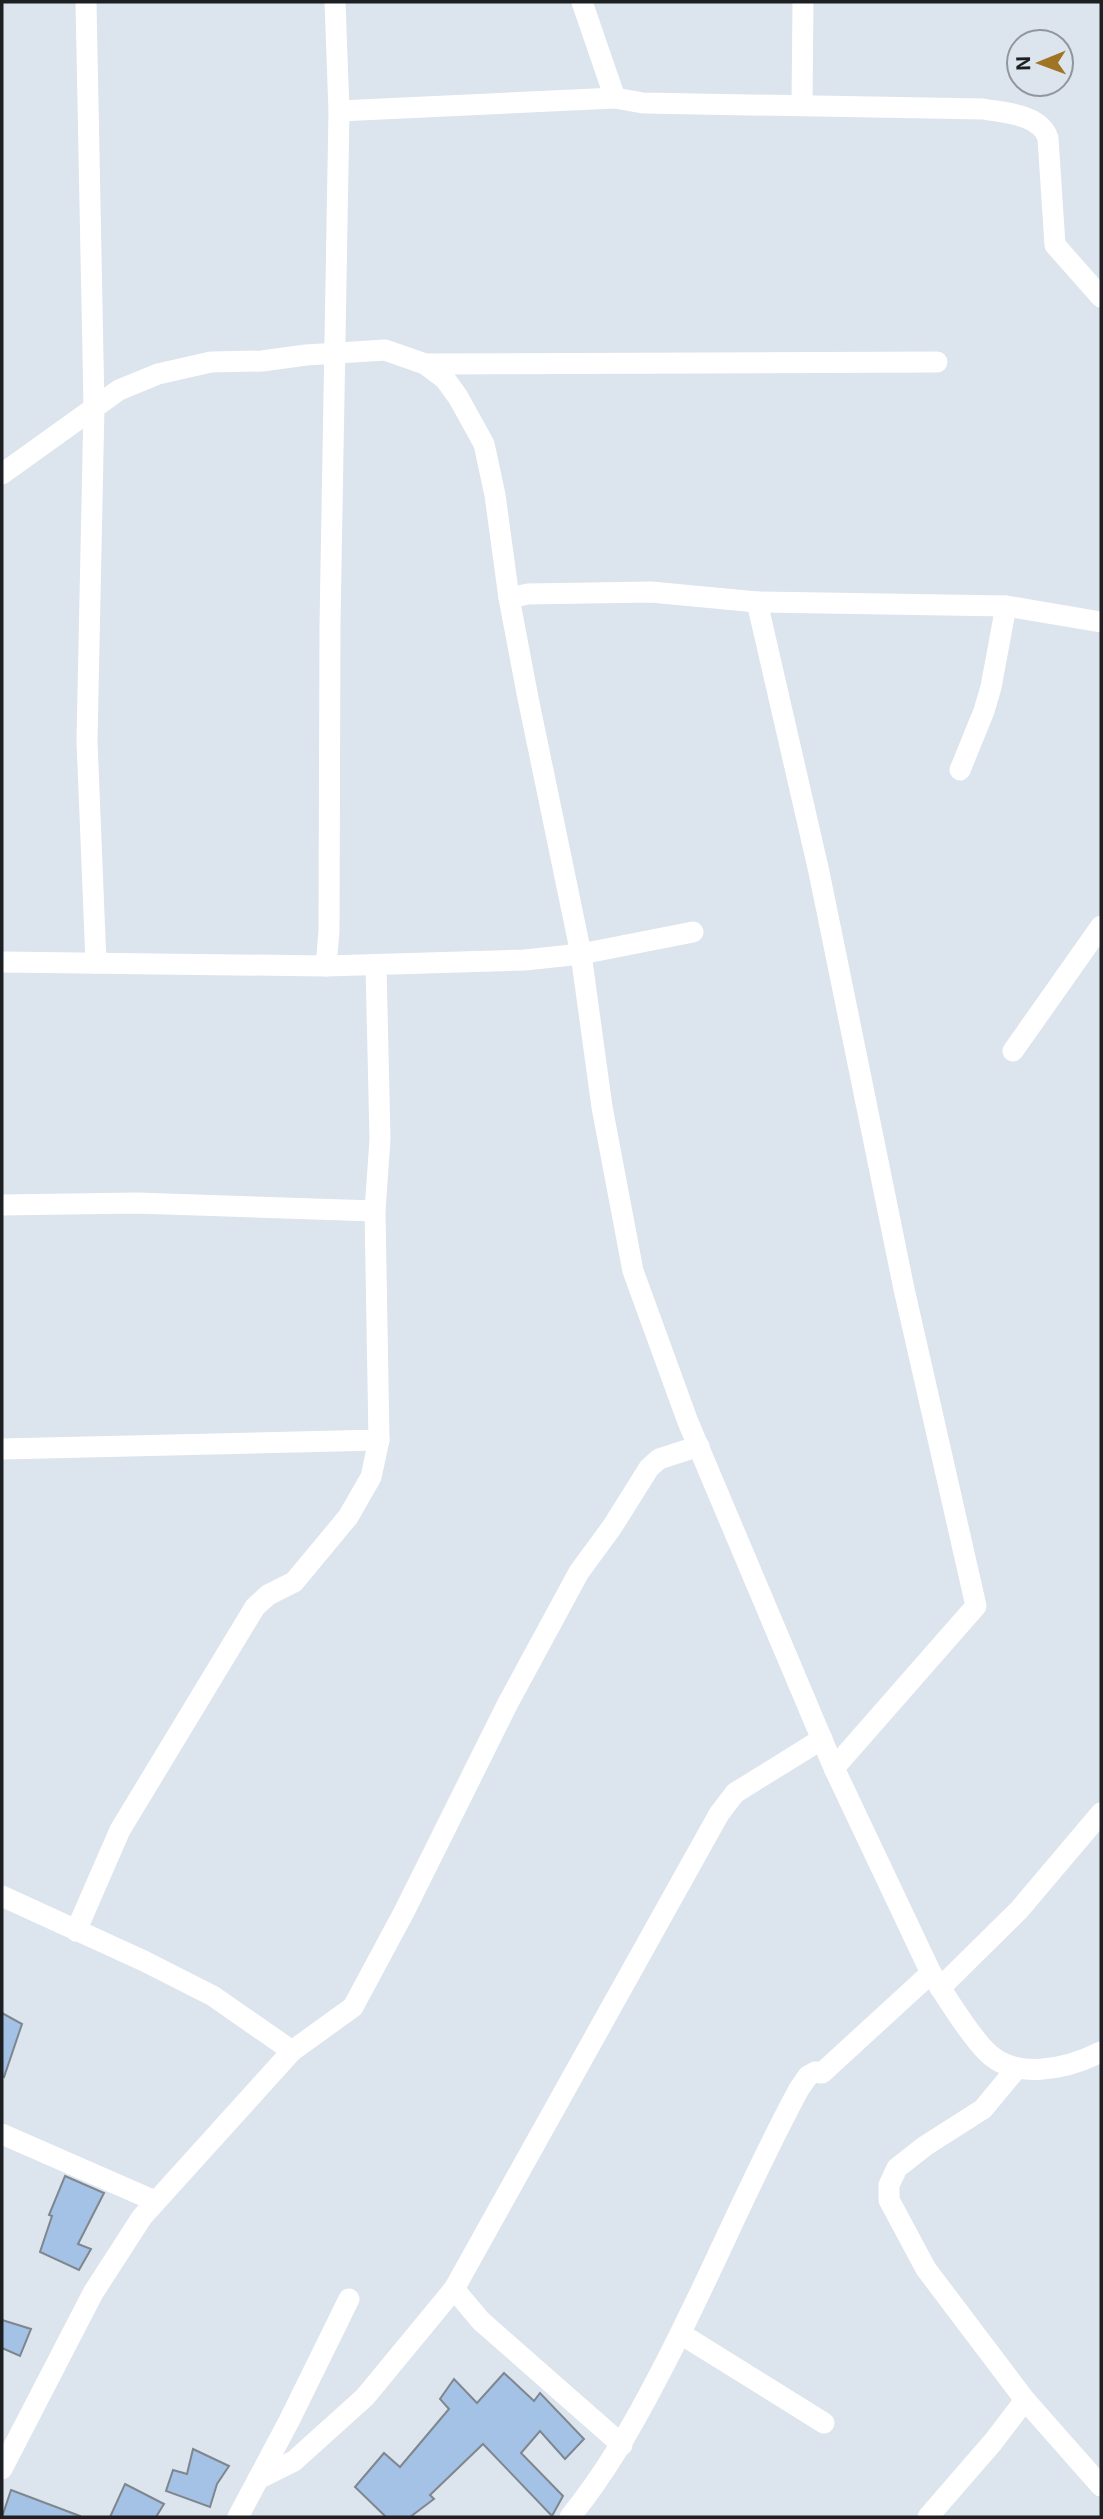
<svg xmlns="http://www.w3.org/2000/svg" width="1103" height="2519" font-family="Inter,sans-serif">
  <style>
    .building { fill: #a3c2e5; stroke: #7f868e; stroke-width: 2 }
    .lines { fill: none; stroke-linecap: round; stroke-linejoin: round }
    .minor { stroke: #fff; stroke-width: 21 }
  </style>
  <rect width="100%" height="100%" fill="#dce4ed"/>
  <g class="building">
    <path d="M2,2013L22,2024L4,2077L2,2076Z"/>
    <path d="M65,2176L104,2193L78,2244L91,2249L79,2270L40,2252L52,2216L49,2215Z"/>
    <path d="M2,2320L31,2329L20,2356L2,2348Z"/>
    <path d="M504,2373L534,2401L540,2393L584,2439L565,2459L540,2431L521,2453L563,2496L552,2516L483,2444L430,2495L434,2499L410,2517H386L355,2487L384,2453L400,2467L449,2409L440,2399L454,2379L477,2403Z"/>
    <path d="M193,2449L229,2466L217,2484L210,2507L166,2491L173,2470L187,2474Z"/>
    <path d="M125,2484L164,2504L156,2517H110Z"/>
    <path d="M11,2490L80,2516V2517H2Z"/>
  </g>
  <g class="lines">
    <g class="minor">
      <path d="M86,2L94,406L87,741L96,963"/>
      <path d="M582,2L615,98L643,103L983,109C1005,113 1040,114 1048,138L1055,245L1101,297"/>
      <path d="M802,105L803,2"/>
      <path d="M339,111L615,98"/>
      <path d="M425,364L937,362"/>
      <path d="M2,474L119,390L158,374L211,362L262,361L306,355L385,350L425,364L445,379L458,397L484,444L495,495L509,598L528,698L581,954L602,1107L633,1271L688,1422L834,1768L931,1973C945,1995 966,2030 984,2049C1013,2082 1067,2069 1101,2052"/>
      <path d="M509,598L528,594L651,592L757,602L1006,606L1101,622"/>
      <path d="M757,602L819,872L904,1289L976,1606L834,1768"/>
      <path d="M960,770L984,711L991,687L1006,606"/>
      <path d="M2,962L326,966L525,960L581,954L693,932"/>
      <path d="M326,966L329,931L330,624L339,111L335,2"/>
      <path d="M1013,1051L1101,926"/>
      <path d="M2,1205L137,1203L375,1211"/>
      <path d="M2,1449L379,1440L375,1211L380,1139L376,965"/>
      <path d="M2,1896L144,1961L213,1996L292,2051L353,2007L404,1912L508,1703L579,1572L612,1527L649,1468L659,1459L699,1446"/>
      <path d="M76,1931L120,1830L255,1607L268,1595L294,1582L348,1517L371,1477L379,1440"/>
      <path d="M940,1988L1019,1910L1101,1813"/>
      <path d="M1017,2068L983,2109L925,2146L897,2168L889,2185V2200L926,2269L1025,2400L1101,2486"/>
      <path d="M2,2134L155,2201"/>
      <path d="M454,2289L719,1814L735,1793L822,1739"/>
      <path d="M681,2334L824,2423"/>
      <path d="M2,2469L93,2293L142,2217L292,2051"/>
      <path d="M258,2479L294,2461L365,2397L454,2289L481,2321L622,2445"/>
      <path d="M238,2517L289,2421L349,2299"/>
      <path d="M570,2517C605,2474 632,2427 658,2377C708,2283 748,2183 799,2089L808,2076L815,2072L822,2073L931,1973"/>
      <path d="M928,2517L993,2442L1025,2400"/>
    </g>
  </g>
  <rect width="1103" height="2519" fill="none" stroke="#1d2023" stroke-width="7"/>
  <g transform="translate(1040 63) rotate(269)"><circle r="33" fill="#dce4ed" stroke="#90969c" stroke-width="2"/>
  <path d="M0-5L12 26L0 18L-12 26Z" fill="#a07425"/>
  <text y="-10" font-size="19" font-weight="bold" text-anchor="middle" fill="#1d2023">N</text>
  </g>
</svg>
